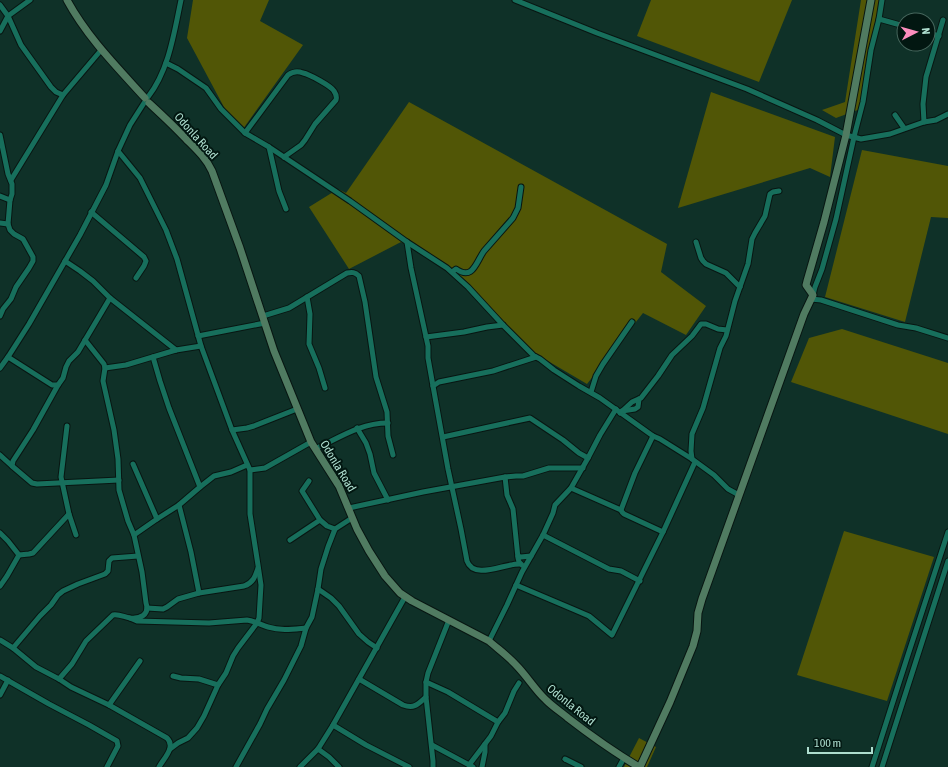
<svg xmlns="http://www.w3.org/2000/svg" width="948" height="767" font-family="'Asap Condensed',sans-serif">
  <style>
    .green { fill: #515606 }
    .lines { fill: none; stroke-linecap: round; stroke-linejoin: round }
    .street-casing { stroke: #081612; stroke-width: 7 }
    .secondary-casing { stroke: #081612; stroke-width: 9 }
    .street { stroke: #176f5c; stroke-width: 5 }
    .secondary { stroke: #507b61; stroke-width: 7 }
    .labels { text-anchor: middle; stroke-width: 4; stroke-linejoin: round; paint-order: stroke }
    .street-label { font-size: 12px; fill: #aedecf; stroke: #021711 }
  </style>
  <rect width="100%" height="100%" fill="#0f3128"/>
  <g class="green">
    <path d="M193,0H269L260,21L303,45L243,129L225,109L187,38Z"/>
    <path d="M651,0H792L759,82L637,36Z"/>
    <path d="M861,0H883L863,108L836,118L822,110L845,102Z"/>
    <path d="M711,92L835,137L830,177L810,168L678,208Z"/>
    <path d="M409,102L667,244L661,272L706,306L686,335L643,313L587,384L536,354L444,267L401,242L349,269L309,207L338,189L346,193Z"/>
    <path d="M862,150L948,166V218L931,217L905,322L825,297Z"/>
    <path d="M842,329L948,363V434L791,382L809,338Z"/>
    <path d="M844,531L934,557L887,701L797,675Z"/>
    <path d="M639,738L656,747L647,767H624Z"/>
  </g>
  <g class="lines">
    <defs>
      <g id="street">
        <path d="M515,0L597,33L747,89L817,120L846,135L861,139L890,134L924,122L936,120L948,114"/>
        <path d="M0,5L8,16L21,45L51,87L56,92L63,95"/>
        <path d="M879,19L904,26"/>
        <path d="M0,31L8,16L30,0"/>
        <path d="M928,33L939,36"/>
        <path d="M166,63L178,69L206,88L221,109L245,133L269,147L350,201L407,242L447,268L468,287L503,325L534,356L540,359L554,370L579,386L600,398L653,436L660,439L692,459L714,475L728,489L739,495"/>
        <path d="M148,97C169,70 174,33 181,0"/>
        <path d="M895,115L904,128"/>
        <path d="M924,122L923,104L926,77L943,20"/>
        <path d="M245,133L288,75C292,72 298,71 303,73C309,74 331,86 334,91C336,94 337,97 336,100L315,124L305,140L301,145L284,157"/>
        <path d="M0,135L8,174L12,184V194L10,200L8,224L10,230L14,234L23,239L33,257V261L29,268L16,287L11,299L3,309L0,316"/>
        <path d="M269,147L279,191L286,209"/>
        <path d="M118,151L140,178L166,230L177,259L201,346L232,430L250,470V514L258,565L261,585L259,618L257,623L238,648L233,656L226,673L218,685L204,716L197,728L188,738L178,743L170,749"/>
        <path d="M11,180L63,95L102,49"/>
        <path d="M0,196L10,200"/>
        <path d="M91,212L144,257L146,261L144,266L136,278"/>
        <path d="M0,223L8,224"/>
        <path d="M407,242L411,268L428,346V358L433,386L448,469L461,529L467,561C473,578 498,567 511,565C514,564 517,564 520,564"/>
        <path d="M696,242L701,258L703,261L706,264L726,273L740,287"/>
        <path d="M65,261L80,271L93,281L110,298L176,350"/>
        <path d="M452,272L456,269C473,281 476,262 484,251L513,218L518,208L521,187"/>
        <path d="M813,295L815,287L822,269L836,219L854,137L855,133L863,102L871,50L879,19L882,0"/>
        <path d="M307,297L310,314L309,344L319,368L325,388"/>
        <path d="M110,298L78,352L69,361L66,367L63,378L58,385L33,430L13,461L12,466L32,483L37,484L119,480"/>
        <path d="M811,299L821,300L898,325L916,328L948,338"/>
        <path d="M263,316L289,308L347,273C352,272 355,272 359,276L365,302L376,377L387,412L388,436L393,455"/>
        <path d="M198,336L265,323"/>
        <path d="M426,337L464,332L487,327L503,325"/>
        <path d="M8,357L52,385H58"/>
        <path d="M153,357L160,381L169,408L200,487"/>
        <path d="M0,368L8,357L29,324L80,235L106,185L118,151L130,125L144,103"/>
        <path d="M105,368L126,365L176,350L201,346"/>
        <path d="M433,386L439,382L493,371L536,357"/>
        <path d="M591,392L596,376L603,364L632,322"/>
        <path d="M622,411L635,409L638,407L639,399"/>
        <path d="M620,413L632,402L641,398L658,376L672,355L692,336L701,324H706L718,329L727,330"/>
        <path d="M67,426L61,477L69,514L76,535"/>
        <path d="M357,428L366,443L370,454L374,473L388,500"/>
        <path d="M232,430L247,428L254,426L297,409"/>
        <path d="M653,436L635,473L621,510L622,512L624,514L663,532"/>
        <path d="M443,437L530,418L563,440L579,453L588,458"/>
        <path d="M315,449C339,438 360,423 388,423"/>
        <path d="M0,455L12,466"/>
        <path d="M692,459L691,451L692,434L703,408L720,348L726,336L735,301L748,264L752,239L755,233L765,216L770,194L773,192L779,191"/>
        <path d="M133,464L157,519"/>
        <path d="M250,470L265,468L311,442"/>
        <path d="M505,477L507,495L513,509L518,558L519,562L522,565"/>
        <path d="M309,481L302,491L320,520"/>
        <path d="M571,488L621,510"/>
        <path d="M179,505L191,552L199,593"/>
        <path d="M349,508L423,492L505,477L516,476H523L549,468H583"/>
        <path d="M0,533L8,541L19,555L7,576L0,586"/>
        <path d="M134,535L157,519L179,505L200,487L214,476L231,472L247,465"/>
        <path d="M543,535L609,569L621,571L640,581"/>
        <path d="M290,540L320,520L327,526L335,529"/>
        <path d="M19,555L29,554L33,553L69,514"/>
        <path d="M518,556L521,557L531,556"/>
        <path d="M516,585L575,610L589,616L612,635L663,532L695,462"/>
        <path d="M318,589L331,598L339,606L359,634L368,642L377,648"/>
        <path d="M147,608L163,609L167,607L178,599L199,593L244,586C253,583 255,577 258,568"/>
        <path d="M130,618L137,621L209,623L247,620C255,621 261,625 268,627C281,631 294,629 306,628"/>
        <path d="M0,640L13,648L36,667L59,679L71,687L109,705L167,738C176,747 164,758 159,767"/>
        <path d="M489,641L507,605L522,572L543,535L553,513L555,505L571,488L588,458L600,435L616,409"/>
        <path d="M13,648L40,616L51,605L58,595L63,591L78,584L105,574L108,571L109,561L112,558L138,556"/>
        <path d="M0,676L49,704L89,725L117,741L118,746L107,767"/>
        <path d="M173,676L181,678L199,679L218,685"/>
        <path d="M59,679L72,664L86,641L113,615C119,614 124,617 130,618C140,619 150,615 146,603L142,572L134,535L128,521L119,490L118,459L114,430L103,381L105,368L104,364L85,340"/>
        <path d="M359,679L403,705C415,709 418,704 426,697"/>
        <path d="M426,682L448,692L498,722"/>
        <path d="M0,695L8,680"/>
        <path d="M109,705L140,661"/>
        <path d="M333,725L366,745L409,767"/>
        <path d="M432,745L473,767"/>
        <path d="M318,749L329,757L339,767"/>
        <path d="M565,759L581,767"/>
        <path d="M469,765L491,736L498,722L505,713L514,691L519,683"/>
        <path d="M236,767L260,724L267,709L284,680L301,646L306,628L312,617L318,589L321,569L328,547L335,529L352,518"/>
        <path d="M300,767L318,749L333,725L405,597"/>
        <path d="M433,767V761L426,697V682L428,673L449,620"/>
        <path d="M482,767L485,752V744"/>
        <path d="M619,767L624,758"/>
        <path d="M872,767L906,661L948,532"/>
        <path d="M882,767L948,561"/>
      </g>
      <g id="secondary">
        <path d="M67,0C87,37 117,67 145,98"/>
        <path d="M149,103C162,115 174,126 186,139C196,149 206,158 212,171L240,248L274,351L311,442L339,486L357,529L369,551L385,576L400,593L412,601L489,641C498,649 508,656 516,665C527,676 535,690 546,700C553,707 561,712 568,718C590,735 614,752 639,767"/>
        <path d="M640,767L670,702L693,646L697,631L698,613L702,599L804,314L813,295L806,285L807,281L824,222L846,135L871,0"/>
      </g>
    </defs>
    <use href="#street" class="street-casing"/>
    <use href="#secondary" class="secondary-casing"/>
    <use href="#street" class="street"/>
    <use href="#secondary" class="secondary"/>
  </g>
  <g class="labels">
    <g class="street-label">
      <text transform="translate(196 136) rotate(48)" y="4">Odonla Road</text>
      <text transform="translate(338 466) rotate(59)" y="4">Odonla Road</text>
      <text transform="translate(571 705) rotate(39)" y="4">Odonla Road</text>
    </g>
  </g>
  <g transform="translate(916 32) rotate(84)"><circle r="19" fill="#021711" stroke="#47675d"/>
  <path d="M0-3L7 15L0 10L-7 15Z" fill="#fd8ebe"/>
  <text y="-6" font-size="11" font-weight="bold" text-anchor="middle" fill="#aedecf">N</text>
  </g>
  <path d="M808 747v6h64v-6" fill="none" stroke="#aedecf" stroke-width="2"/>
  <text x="814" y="747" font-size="12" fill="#aedecf" stroke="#021711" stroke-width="3" paint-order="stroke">100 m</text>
</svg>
